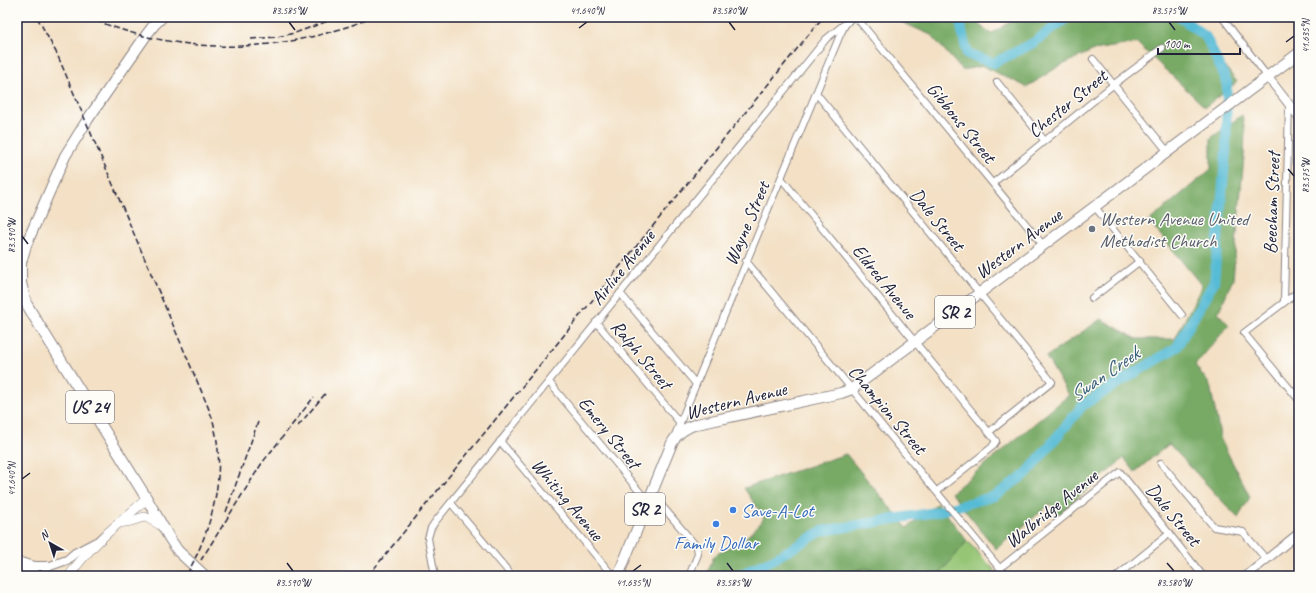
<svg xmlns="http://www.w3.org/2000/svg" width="1316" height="593" font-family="Caveat,sans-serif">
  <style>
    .green { fill: #95c575; stroke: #5c7458 }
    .forest { fill: #78aa66; stroke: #4d6650 }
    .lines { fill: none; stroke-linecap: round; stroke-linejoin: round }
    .river { stroke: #57bbd5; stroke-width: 10 }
    .minor-casing { stroke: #8a8180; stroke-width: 8 }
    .tertiary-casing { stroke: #8a8180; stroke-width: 10 }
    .secondary-casing { stroke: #8a8180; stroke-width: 10 }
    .primary-casing { stroke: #8a8180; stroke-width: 12 }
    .minor { stroke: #fff; stroke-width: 6 }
    .tertiary { stroke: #fff; stroke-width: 8 }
    .secondary { stroke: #fff; stroke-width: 9 }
    .primary { stroke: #fff; stroke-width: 10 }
    .rail { stroke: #22223b; stroke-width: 1.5; stroke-dasharray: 6 3; stroke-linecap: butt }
    .ticks { fill: none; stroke: #22223b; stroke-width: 1.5 }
    .worship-dot { fill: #6b7280; stroke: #fdfcf7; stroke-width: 1.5 }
    .shop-dot { fill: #3f7fe0; stroke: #fdfcf7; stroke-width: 1.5 }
    .labels { text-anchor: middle; stroke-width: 3; stroke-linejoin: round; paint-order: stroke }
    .shield { fill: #fdfcf7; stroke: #646373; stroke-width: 1 }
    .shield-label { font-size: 18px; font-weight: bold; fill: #22223b }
    .street-label { font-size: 19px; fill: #22223b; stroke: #fdfcf7 }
    .worship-label { font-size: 19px; fill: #5b616d; stroke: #fdfcf7; text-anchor: start }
    .shop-label { font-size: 19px; fill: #366cbe; stroke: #fdfcf7; text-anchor: start }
    .water-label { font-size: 20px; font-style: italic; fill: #375f79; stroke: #fdfcf7 }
    .neatline { fill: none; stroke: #22223b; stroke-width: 1.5 }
    .ticks-label { font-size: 10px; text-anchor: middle; fill: #22223b }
  </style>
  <rect width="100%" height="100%" fill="#fdfcf7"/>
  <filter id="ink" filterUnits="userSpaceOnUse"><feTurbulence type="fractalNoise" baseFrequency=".025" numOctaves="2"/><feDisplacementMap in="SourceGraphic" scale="8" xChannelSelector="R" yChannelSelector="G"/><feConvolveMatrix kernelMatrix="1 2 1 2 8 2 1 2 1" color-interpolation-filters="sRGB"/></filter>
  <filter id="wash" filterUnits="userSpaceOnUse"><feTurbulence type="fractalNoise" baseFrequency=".012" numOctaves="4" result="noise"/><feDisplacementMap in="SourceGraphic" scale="16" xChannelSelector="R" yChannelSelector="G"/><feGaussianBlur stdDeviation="0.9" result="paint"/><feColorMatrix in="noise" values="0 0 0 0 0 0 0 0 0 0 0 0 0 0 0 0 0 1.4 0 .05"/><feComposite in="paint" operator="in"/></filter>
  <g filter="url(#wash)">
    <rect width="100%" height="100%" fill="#f3e0c5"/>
    <g class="green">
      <path d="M967,541L1000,576H938Z"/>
      <path d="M867,568L885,576H823Z"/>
    </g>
    <g class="forest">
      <path d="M890,17H978V24L991,34L1018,17H1187L1237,82L1205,107L1137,43L1094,50L1056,68L1027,87L983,66L962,70L931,35Z"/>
      <path d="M1242,115L1245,131L1244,156L1233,279L1218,313L1229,325L1195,365L1210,385L1221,440L1250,497L1238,518L1169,444L1135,472L1124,458L1058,515L1050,504L996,549L951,493L1069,395L1046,357L1101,319L1137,339H1175L1202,286L1149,221L1211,169V138Z"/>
      <path d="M846,454L907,528L938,503L967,541L938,576H885L867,568L823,576H706L714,556L749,535L764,518L744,488Z"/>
    </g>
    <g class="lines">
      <g class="river">
        <path d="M959,17L967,54L994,63L1033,43L1068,17"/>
        <path d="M739,576L741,574L774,559L822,531L936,512L995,496L1027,473L1083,405L1177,347L1214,282L1226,151L1227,82L1206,37L1180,17"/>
      </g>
    </g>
  </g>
  <g filter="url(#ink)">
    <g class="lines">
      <defs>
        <g id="minor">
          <path d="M856,17L1043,245"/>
          <path d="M1222,17L1267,76"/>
          <path d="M1093,59L1168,152"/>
          <path d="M997,82L1044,140"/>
          <path d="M816,93L1052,382L989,432"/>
          <path d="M781,178L996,441L992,447L937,491"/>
          <path d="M993,183L1113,85L1162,48"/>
          <path d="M1095,207L1182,315"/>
          <path d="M746,261L1006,576"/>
          <path d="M1299,291L1244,333L1299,400"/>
          <path d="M620,293L696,384"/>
          <path d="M1092,298L1140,261"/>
          <path d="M1284,302L1289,104"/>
          <path d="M596,322L680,423"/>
          <path d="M549,382L648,502"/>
          <path d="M675,435L840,35L845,25L852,17"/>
          <path d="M500,441L613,576"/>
          <path d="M1161,463L1214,527L1243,532L1266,559"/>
          <path d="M651,493L697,547L698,554L689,576"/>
          <path d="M451,503L512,576"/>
          <path d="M1000,568L1120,472L1203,576"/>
          <path d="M435,576L428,538L431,528L435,522L826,39L847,22"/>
          <path d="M1117,576L1170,533"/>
        </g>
        <g id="tertiary">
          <path d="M1267,76L1299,117"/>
          <path d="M17,561L35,566H50L67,560L75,553L96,542"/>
          <path d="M21,567L40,576"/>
          <path d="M1246,576L1299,533"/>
        </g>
        <g id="secondary">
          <path d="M119,523L131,521L144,517L148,518L162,526"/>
          <path d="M69,576C90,545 119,523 147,499"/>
        </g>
        <g id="primary">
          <path d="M162,17L154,25L147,34L88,119L65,156L26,245L21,263V283L26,303L33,315L147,499L170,539L178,551L205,576"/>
          <path d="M618,576L672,443C678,432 686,427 697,424L841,393L852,389L1299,53"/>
        </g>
      </defs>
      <use href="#minor" class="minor-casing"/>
      <use href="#tertiary" class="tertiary-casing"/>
      <use href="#secondary" class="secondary-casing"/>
      <use href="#primary" class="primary-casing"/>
      <use href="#minor" class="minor"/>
      <use href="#tertiary" class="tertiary"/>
      <use href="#secondary" class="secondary"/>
      <use href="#primary" class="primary"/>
      <g class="rail">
        <path d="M37,17L57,54L203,395C208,407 213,418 215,430C226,480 210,533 186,576"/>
        <path d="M88,17C179,57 282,55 373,17"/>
        <path d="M251,39L277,37L295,33L339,17"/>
        <path d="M298,426L325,394"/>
        <path d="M226,512L258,422"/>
        <path d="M201,560L262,463L314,397"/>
        <path d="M368,576L823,17"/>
      </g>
    </g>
  </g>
  <path class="ticks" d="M289,22L295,30M729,22L735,30M1169,22L1175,30M579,28L587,22M1286,42L1294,36M1288,169L1294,176M22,236L28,244M22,479L30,473M287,563L293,571M727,563L733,571M1167,563L1174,571M633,571L641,565"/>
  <circle class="worship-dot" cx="1092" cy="229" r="4"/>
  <g class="shop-dot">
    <circle cx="733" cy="510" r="4"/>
    <circle cx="716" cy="524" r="4"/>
  </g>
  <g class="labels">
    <g class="shield">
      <rect x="935" y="296" width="40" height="32" rx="3"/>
      <rect x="66" y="391" width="48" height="32" rx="3"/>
      <rect x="625" y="493" width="40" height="32" rx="3"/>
    </g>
    <g class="shield-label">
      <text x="955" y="318">SR 2</text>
      <text x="90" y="413">US 24</text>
      <text x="645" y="515">SR 2</text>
    </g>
    <g class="street-label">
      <text transform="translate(1067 103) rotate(-39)" y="7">Chester Street</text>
      <text transform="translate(962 122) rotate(51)" y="7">Gibbons Street</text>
      <text transform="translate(1271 203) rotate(-88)" y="7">Beecham Street</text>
      <text transform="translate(938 219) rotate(51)" y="7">Dale Street</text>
      <text transform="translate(746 223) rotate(-67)" y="7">Wayne Street</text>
      <text transform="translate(1018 243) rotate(-37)" y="7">Western Avenue</text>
      <text transform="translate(622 267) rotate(-51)" y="7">Airline Avenue</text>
      <text transform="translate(885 281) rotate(51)" y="7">Eldred Avenue</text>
      <text transform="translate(642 354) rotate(50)" y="7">Ralph Street</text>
      <text transform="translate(736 400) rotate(-14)" y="7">Western Avenue</text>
      <text transform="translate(888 409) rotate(50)" y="7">Champion Street</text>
      <text transform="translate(610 432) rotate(51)" y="7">Emery Street</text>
      <text transform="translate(568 499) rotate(50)" y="7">Whiting Avenue</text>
      <text transform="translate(1051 508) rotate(-39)" y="7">Walbridge Avenue</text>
      <text transform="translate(1174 514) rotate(51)" y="7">Dale Street</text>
    </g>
    <g class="worship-label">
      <text x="1100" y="225">Western Avenue United<tspan x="1100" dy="22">Methodist Church</tspan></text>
    </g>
    <g class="shop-label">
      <text x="741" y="517">Save-A-Lot</text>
      <text x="716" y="549" text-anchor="middle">Family Dollar</text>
    </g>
    <g class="water-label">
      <text transform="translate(1104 374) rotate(-35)" y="7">Swan Creek</text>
    </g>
  </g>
  <rect width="1316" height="593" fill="none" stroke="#fdfcf7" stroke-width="44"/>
  <g transform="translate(50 543) rotate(321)" stroke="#fdfcf7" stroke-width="3" paint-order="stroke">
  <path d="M0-3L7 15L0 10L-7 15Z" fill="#22223b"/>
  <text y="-6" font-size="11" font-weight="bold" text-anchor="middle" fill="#22223b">N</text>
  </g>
  <path d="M1158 48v6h82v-6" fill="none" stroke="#22223b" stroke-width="2"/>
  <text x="1164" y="48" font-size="12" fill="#22223b" stroke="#fdfcf7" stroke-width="3" paint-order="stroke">100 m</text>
  <rect x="22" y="22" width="1272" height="549" class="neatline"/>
  <g class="ticks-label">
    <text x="289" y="14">83.585°W</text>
    <text x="587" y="14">41.640°N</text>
    <text x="729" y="14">83.580°W</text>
    <text x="1169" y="14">83.575°W</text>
    <text transform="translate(1305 36) rotate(-90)" y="4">41.635°N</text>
    <text transform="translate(1305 176) rotate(-90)" y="4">83.575°W</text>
    <text transform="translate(11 236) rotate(-90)" y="4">83.590°W</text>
    <text transform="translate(11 479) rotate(-90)" y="4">41.640°N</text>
    <text x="293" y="586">83.590°W</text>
    <text x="633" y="586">41.635°N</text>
    <text x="733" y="586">83.585°W</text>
    <text x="1174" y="586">83.580°W</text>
  </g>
</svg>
